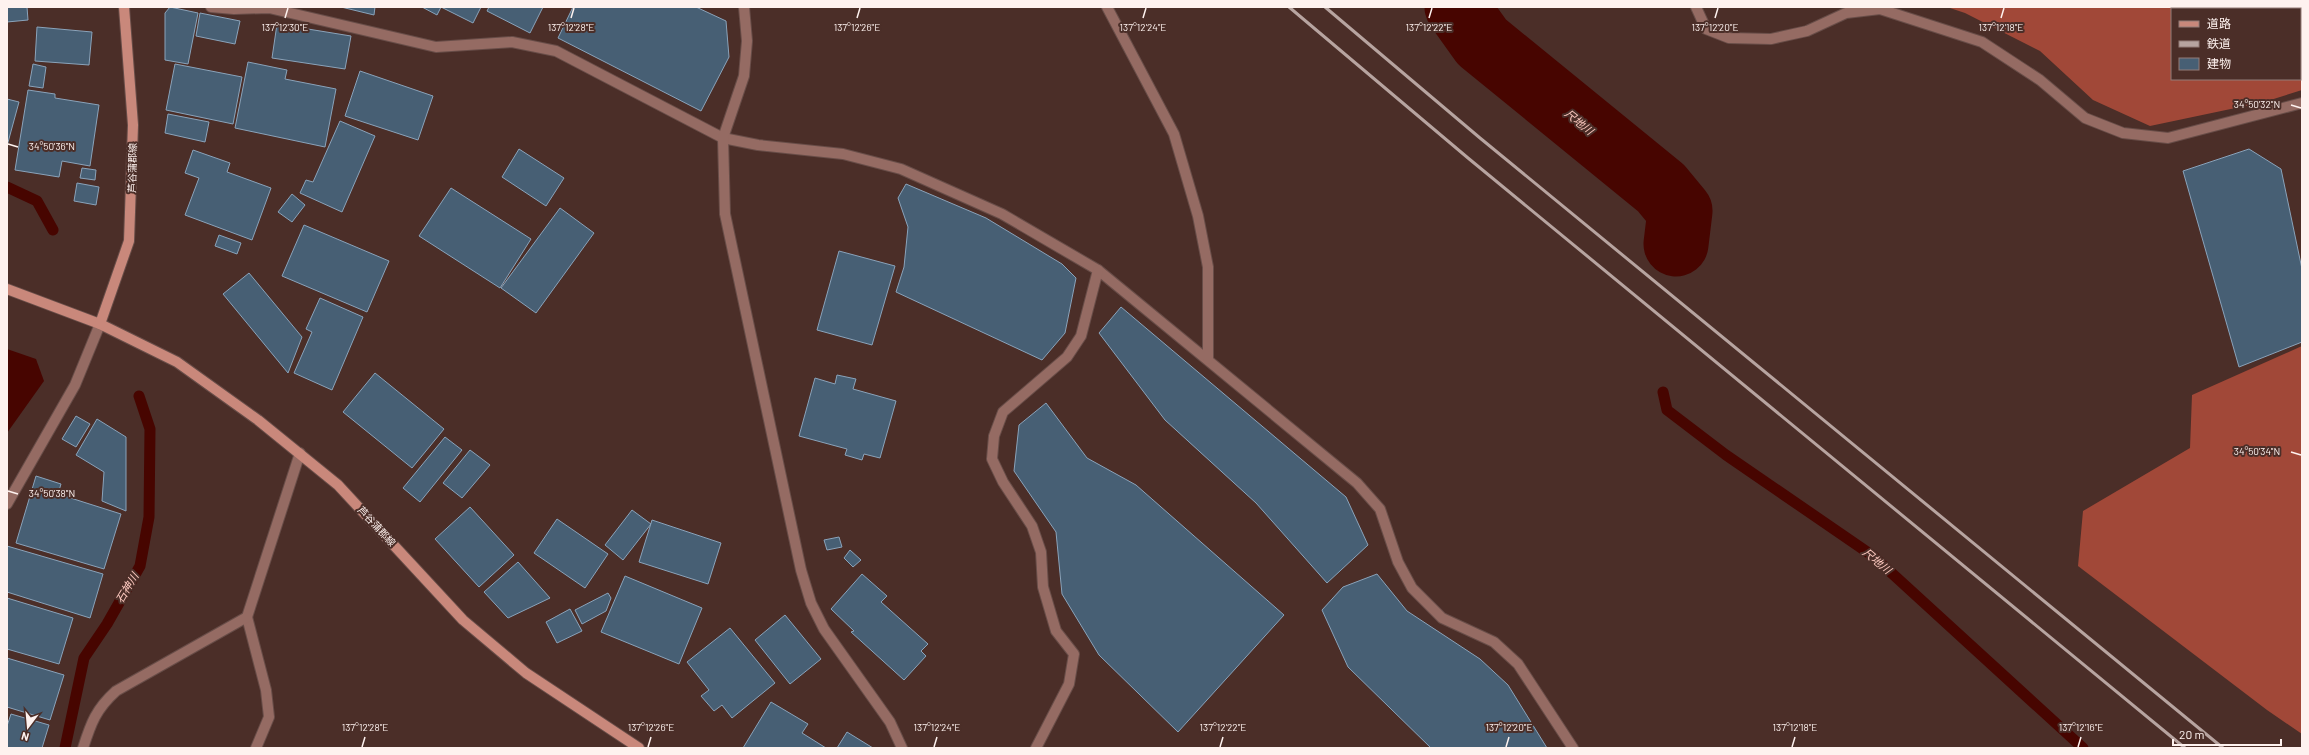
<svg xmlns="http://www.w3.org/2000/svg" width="2309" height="755" font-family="Barlow,'Noto Sans JP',sans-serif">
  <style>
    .forest { fill: #a14838 }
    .water { fill: #470500 }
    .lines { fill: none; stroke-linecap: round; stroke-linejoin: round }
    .stream { stroke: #470500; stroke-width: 11 }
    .river { stroke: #470500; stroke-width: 65 }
    .building { fill: #475f74; stroke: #8aa3ba }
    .minor-casing { stroke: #684d48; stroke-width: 12 }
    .secondary-casing { stroke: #684d48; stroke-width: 12 }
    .minor { stroke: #956b63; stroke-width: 10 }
    .secondary { stroke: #c9887b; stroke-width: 10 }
    .rail { stroke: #b7a4a0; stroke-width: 3 }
    .ticks { fill: none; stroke: #fef2ef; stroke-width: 1.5 }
    .labels { text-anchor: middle; stroke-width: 4; stroke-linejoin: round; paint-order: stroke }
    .street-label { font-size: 10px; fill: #fef2ef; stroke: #4b2e28 }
    .water-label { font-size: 11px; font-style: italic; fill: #fecac0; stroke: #4b2e28 }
    .ticks-label { font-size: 10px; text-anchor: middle; fill: #fef2ef; stroke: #4b2e28; stroke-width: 4; stroke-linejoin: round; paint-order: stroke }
  </style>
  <rect width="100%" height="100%" fill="#4b2e28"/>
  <g class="forest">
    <path d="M1947,7H2294L2296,9H2172V79H2300V12L2302,14V90L2264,102L2150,126L2093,100L2040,51L1965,13Z"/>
    <path d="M2302,346V734L2267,710L2078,566L2083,511L2190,448L2192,395Z"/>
  </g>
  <path class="water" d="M7,349L36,359L44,381L7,433Z"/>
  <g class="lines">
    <g class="stream">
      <path d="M7,187L37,201L53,230"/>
      <path d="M1663,392L1667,410L1726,455L1873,556L2083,748"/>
      <path d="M65,748L84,658L107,624L140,566L149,517L150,429L139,396"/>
    </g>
    <path class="river" d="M1457,7L1482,42L1661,188L1680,211L1676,244"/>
  </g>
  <g class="building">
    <path d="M7,7H27L28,20L7,22Z"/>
    <path d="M170,7L198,13L188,64L165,60V13Z"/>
    <path d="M341,7H375L374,15Z"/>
    <path d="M422,7H441L437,15Z"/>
    <path d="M441,7H481L473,23Z"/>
    <path d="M489,7H543L530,33L487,11Z"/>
    <path d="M573,7H696L726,21L729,57L701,111L558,38Z"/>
    <path d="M200,13L240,21L235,44L196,36Z"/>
    <path d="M277,24L351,36L345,69L272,58Z"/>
    <path d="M37,27L92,32L89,65L35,61Z"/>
    <path d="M248,62L287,70L285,79L336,89L325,147L235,128Z"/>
    <path d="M33,64L46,67L43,88L29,86Z"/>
    <path d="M175,64L242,77L233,124L166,110Z"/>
    <path d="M360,71L433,96L418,140L345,116Z"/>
    <path d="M28,90L55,94V98L99,105L90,166L62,161L59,177L15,170Z"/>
    <path d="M7,99L19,102L7,146Z"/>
    <path d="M168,114L209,122L205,142L165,133Z"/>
    <path d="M340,121L375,136L342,212L300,193L306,180L313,182Z"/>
    <path d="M519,149L564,178L546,206L502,177Z"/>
    <path d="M2249,149L2281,169L2302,269V342L2239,367L2183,171Z"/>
    <path d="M193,150L230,163L227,172L271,188L252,240L185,215L199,178L185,173Z"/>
    <path d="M82,168L96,170L95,180L80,178Z"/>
    <path d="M77,183L99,187L96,205L74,201Z"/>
    <path d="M906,184L986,218L1062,264L1076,278L1065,333L1042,360L896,292L904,267L908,227L898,198Z"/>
    <path d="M451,188L531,239L500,288L419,236Z"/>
    <path d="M292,194L305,205L292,222L278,212Z"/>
    <path d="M560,208L594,233L536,313L501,288Z"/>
    <path d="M304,225L389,261L367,312L282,276Z"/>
    <path d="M219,235L241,243L237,254L215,246Z"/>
    <path d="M839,251L895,266L872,345L817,330Z"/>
    <path d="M249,273L302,337L288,373L223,294Z"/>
    <path d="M320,298L363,317L332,390L294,373L312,332L306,329Z"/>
    <path d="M1121,307L1346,497L1368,545L1327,583L1256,503L1165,420L1099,333Z"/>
    <path d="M375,373L444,429L412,468L343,412Z"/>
    <path d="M837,375L856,379L853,389L896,401L880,458L864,454L862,460L845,455L847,449L799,436L815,378L835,384Z"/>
    <path d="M1046,403L1087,458L1136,485L1284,615L1178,732L1099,655L1062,594L1056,532L1014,471L1019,425Z"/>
    <path d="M76,416L90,424L76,447L62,439Z"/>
    <path d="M97,419L126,437V511L102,501L104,472L76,455Z"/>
    <path d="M445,437L462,450L420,502L403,488Z"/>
    <path d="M470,450L490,465L462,498L443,483Z"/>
    <path d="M36,476L61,484L58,494L121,514L104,569L16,543Z"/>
    <path d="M470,507L514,555L479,587L435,539Z"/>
    <path d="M632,510L651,524L623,560L605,545Z"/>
    <path d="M557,519L608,554L585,588L534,553Z"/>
    <path d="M652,520L721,543L708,584L639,562Z"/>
    <path d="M839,537L842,547L827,550L824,540Z"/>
    <path d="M7,546L103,574L90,618L7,592Z"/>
    <path d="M850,550L861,560L853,567L844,558Z"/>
    <path d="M518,562L550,598L508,618L484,592Z"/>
    <path d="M862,574L887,596L881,602L928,644L921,651L926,656L904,680L851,632L854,631L831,609Z"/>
    <path d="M1377,574L1407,611L1480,659L1508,685L1547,748H1431L1348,667L1322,610L1343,587Z"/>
    <path d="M625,576L702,608L679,664L601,632Z"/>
    <path d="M608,593L611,598L606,611L582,624L575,610Z"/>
    <path d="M7,598L73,618L59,664L7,649Z"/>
    <path d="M570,609L582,631L557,643L546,622Z"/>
    <path d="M785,615L821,659L790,684L755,640Z"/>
    <path d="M730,628L775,683L732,718L722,705L714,711L701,696L709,690L687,662Z"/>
    <path d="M7,658L64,675L50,720L7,707Z"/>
    <path d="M771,702L808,724L802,733L826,748H743Z"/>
    <path d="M11,714L49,725L42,748H7V726Z"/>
    <path d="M847,732L873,748H837Z"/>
  </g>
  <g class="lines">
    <defs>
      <g id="minor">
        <path d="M211,7L234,9L269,8L436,47L512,42L556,51L723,138L758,145L843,154L901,169L1002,214L1098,270L1357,483L1380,509L1398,562L1412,588L1442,618L1494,642L1518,664L1573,748"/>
        <path d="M744,7L747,41L744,76L723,138L725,214L801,570L811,603L824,629L890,722L902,748"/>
        <path d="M1107,7L1174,134L1198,216L1208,267V359"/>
        <path d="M1696,7L1706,29L1729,38L1771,39L1807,31L1846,13L1880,9L1982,42L2040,80L2085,118L2123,133L2168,138L2302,103"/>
        <path d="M7,504L75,385L100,324"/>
        <path d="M247,617L266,690L269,717L256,748"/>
        <path d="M83,748C91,723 96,709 116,691L247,617L300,453"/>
        <path d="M1036,748L1069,684L1074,654L1056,631L1043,587L1041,552L1032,526L1003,482L992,459L994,436L1003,412L1067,357L1081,336L1098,270"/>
      </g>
      <g id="secondary">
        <path d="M7,289L100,324L177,362L258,420L338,485L463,620L526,673L639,748"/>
        <path d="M100,324L129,241L133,125L124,7"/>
      </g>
    </defs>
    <use href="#minor" class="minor-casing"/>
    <use href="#secondary" class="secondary-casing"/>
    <use href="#minor" class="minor"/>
    <use href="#secondary" class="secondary"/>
    <g class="rail">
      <path d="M1289,7L1468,158L2185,748"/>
      <path d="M1325,7L1480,138L2223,748"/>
    </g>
  </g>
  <path class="ticks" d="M285,18L288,8M571,18L574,8M857,18L860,8M1143,18L1146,8M1429,18L1432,8M1715,18L1718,8M2001,18L2004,8M2291,105L2301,108M8,144L18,147M2291,452L2301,455M8,491L18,494M362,747L365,737M648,747L651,737M934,747L937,737M1220,747L1223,737M1506,747L1509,737M1792,747L1795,737M2078,747L2081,737"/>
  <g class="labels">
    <g class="street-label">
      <text transform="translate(132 168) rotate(-89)" y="4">芦谷蒲郡線</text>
      <text transform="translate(377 526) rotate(47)" y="4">芦谷蒲郡線</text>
    </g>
    <g class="water-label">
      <text transform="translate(1579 122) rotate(39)" y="4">尺地川</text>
      <text transform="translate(1877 561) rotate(40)" y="4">尺地川</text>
      <text transform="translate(127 588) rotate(-59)" y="4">石神川</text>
    </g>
  </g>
  <g class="ticks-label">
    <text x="285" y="31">137°12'30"E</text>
    <text x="571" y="31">137°12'28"E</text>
    <text x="857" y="31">137°12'26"E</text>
    <text x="1143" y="31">137°12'24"E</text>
    <text x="1429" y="31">137°12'22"E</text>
    <text x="1715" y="31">137°12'20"E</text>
    <text x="2001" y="31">137°12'18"E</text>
    <text x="2257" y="108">34°50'32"N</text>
    <text x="52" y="150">34°50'36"N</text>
    <text x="2257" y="455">34°50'34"N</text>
    <text x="52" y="497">34°50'38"N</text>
    <text x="365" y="731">137°12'28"E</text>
    <text x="651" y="731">137°12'26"E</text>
    <text x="937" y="731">137°12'24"E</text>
    <text x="1223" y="731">137°12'22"E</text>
    <text x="1509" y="731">137°12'20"E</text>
    <text x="1795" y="731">137°12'18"E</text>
    <text x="2081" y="731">137°12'16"E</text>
  </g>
  <rect width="2309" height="755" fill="none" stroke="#fef2ef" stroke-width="16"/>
  <rect x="2171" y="8" width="130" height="72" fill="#4b2e28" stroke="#937c78"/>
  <rect x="2179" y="21" width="20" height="6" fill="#c9887b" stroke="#937c78"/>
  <text x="2207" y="28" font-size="12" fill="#fef2ef">道路</text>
  <rect x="2179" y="41" width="20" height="6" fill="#b7a4a0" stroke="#937c78"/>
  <text x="2207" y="48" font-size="12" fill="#fef2ef">鉄道</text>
  <rect x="2179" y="58" width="20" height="12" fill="#475f74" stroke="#937c78"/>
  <text x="2207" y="68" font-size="12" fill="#fef2ef">建物</text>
  <g transform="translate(28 727) rotate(196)" stroke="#4b2e28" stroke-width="3" paint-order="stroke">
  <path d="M0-3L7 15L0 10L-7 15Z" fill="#fef2ef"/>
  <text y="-6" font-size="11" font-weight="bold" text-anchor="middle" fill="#fef2ef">N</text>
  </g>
  <path d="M2173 739v6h108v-6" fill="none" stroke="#fef2ef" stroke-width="2"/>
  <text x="2179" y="739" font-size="12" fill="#fef2ef" stroke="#4b2e28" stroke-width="3" paint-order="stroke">20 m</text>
</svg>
